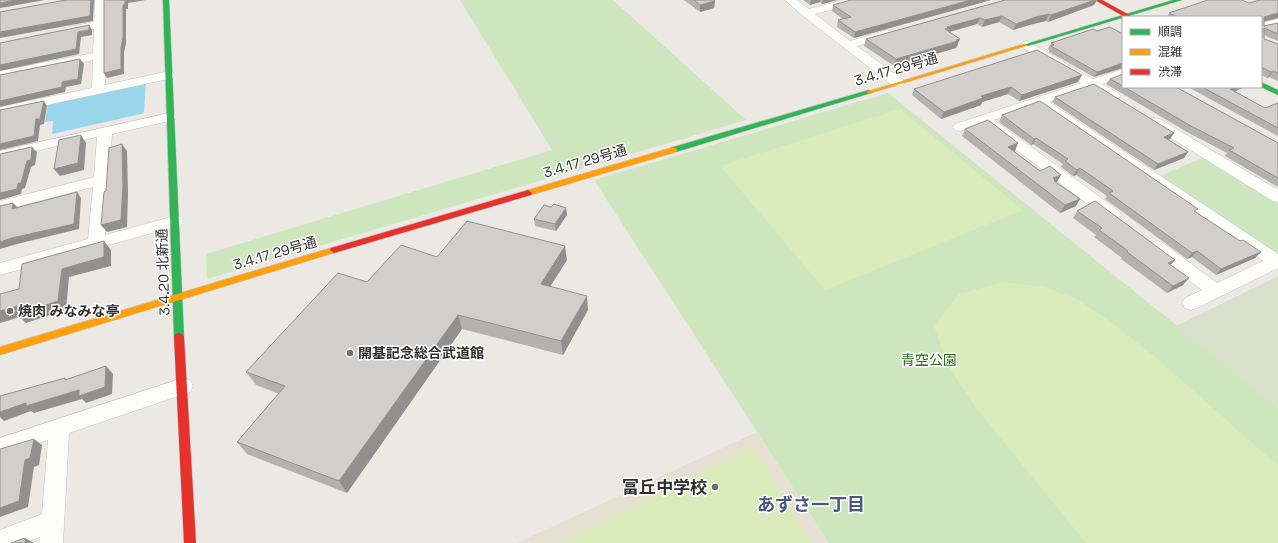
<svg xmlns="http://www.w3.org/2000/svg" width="1278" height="543" font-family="'Space Grotesk','Noto Sans JP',sans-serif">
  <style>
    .education { fill: #e6e0d3 }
    .green { fill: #cee6be }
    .cemetery { fill: #d8e0cc }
    .pitch { fill: #d9eabb }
    .water { fill: #99d6ec }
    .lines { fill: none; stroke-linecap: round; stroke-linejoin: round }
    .street-casing { stroke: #c5c4c5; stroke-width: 1 }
    .fast-casing { stroke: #c5c4c5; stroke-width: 1 }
    .slow-casing { stroke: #c5c4c5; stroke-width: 1 }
    .jam-casing { stroke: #c5c4c5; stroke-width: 1 }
    .street { fill: #fcfcfb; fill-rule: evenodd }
    .fast { fill: #30b455; fill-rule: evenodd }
    .slow { fill: #ff9f0a; fill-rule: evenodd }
    .jam { fill: #e5322d; fill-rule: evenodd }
    .wall { fill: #b4b1af }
    .shaded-wall { fill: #92908e }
    .building { fill: #d1cecb; stroke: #92908e }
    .poi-dot { fill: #706f6e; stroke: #fff; stroke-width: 1.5 }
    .labels { text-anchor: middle; stroke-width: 3; stroke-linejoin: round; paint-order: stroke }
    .street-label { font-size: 14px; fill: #2e2e2e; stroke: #fff }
    .poi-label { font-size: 14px; font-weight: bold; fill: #2e2e2e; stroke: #fff; text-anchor: start }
    .park-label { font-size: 14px; fill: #2c6e1b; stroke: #fff }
    .near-poi-label { font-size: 17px; font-weight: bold; fill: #2e2e2e; stroke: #fff; text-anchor: end }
    .near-neighbourhood-label { font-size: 18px; font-weight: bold; fill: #4d5680; stroke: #fff }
  </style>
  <rect width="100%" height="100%" fill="#ece8e4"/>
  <path class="education" d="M757,432L829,543H517Z"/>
  <g class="green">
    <path d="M460,0H613L746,120L207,279L206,254L552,150Z"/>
    <path d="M888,93L1278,407V543H829L594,180Z"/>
    <path d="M1205,157L1278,202V252L1275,254L1160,176Z"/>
  </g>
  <path class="cemetery" d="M1278,276V407L1176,326Z"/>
  <g class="pitch">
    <path d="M900,109L1023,210L825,290L720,166Z"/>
    <path d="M1003,282L1045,287L1077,299L1108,320L1159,360L1278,466V543H1086L976,408L948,366L934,326L959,294Z"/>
    <path d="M752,447L812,543H559Z"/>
  </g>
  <path class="water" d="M146,82L144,112L141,114L52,134L53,121L45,122L48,104Z"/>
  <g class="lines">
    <defs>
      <g id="street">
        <path d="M95,0H105V85L169,71L173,72L175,75L173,78L0,115V107L92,88L93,60L0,79V71L93,53L94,29L68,33L64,32L62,30L64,28L94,22Z"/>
        <path d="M785,0H797L809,9L843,0H861L860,2L815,14L850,41L887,30L891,32L893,34L891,36L857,46L903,80L904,83L903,86H893L802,15Z"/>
        <path d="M1278,19V26L1261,30V23Z"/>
        <path d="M1027,41L1093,79L1123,69V77L1102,84L1118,93L1120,96L1118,99H1108L1090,88L1049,102L1278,254V268L1197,308L1191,310L1185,308L1182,303L1185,298L1202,290L1151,251L1149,247L1151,243L1157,241L1163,243L1217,283L1263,261L1037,106L994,120L1119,211L1121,215L1119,219L1113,220L1107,219L982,124L960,131L955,130L953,127L955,124L1081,83L1023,48L1021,45L1023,42Z"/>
        <path d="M169,113L174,114L176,117L174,120L112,134L105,235L175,216L181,217L183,221L181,225L0,275V263L88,239L93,187L0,211V201L94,177L97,137L0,159V151Z"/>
        <path d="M1155,118L1160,119L1278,190V202L1273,201L1150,125L1148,122L1150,119Z"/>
        <path d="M183,378L190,380L193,386L190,392L69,433L63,543H39L40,537L24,543H0V530L42,514L48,440L0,456V438Z"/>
      </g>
      <g id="fast">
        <path d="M163,0H169L184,337L182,340L179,341L176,340L174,337Z"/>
        <path d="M1173,0H1182L1028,46L1023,45Z"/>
        <path d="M1261,82L1278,90V95L1261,87Z"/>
        <path d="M869,90L872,92L871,93L676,152H670L669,150L670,148Z"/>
      </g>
      <g id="slow">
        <path d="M1024,44L1029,45L871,93H867L866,92Z"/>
        <path d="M670,148H676L677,150L676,152L531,195L528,196L524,193L525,191Z"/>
        <path d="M334,247L337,248L338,250L337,252L0,355V347Z"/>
      </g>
      <g id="jam">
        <path d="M1095,0H1102L1133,17H1125Z"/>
        <path d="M528,190L532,193L531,195L334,253L330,250L331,248Z"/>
        <path d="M179,333L182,334L184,337L196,543H184L174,337L176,334Z"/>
      </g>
    </defs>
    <use href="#street" class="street-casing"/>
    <use href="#fast" class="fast-casing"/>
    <use href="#slow" class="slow-casing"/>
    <use href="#jam" class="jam-casing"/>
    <use href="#street" class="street"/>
    <use href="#fast" class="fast"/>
    <use href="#slow" class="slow"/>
    <use href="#jam" class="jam"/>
  </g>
  <g class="wall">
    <path d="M684,0H713L715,1L714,8L700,12Z"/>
    <path d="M803,0H837L822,4L820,2L810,5Z"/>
    <path d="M851,0H991L854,38L837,27L838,20L843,19L832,11L833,5Z"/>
    <path d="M1005,0H1097L1094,5L1048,22L1046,21L1033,24L1013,30L999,22L982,27L977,24L950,32L958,45L956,48L894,66L864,46L866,39Z"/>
    <path d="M1278,0V18L1264,21V26L1278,23V41L1264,35V39L1278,44V81L1269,77L1267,78L1261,75V17H1167L1169,13Z"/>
    <path d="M1097,31L1122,34L1094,77L1049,52V50L1048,49L1051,43Z"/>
    <path d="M1123,74V87H1176L1278,143V187L1225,156L1227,153L1187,132L1106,84L1110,79Z"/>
    <path d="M1078,82L1019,101L1008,94L982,102L981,105L941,119L912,95L914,89Z"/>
    <path d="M1188,87H1245L1234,91L1265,108L1278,103V136Z"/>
    <path d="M1055,97L1174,133L1170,139L1168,140L1188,152L1184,158L1154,170L1052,102Z"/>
    <path d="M1002,115L1196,212L1240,241L1261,252L1255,258L1216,275L1192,257L1187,259L1105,199L1107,196L1076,175L1073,176L1061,167L1063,164L1033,144L1031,145L999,122Z"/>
    <path d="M965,129L1015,151H1014L1040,171L1076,206L1060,213L962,136Z"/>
    <path d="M551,207L566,208L567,215L556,231L535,226L534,219Z"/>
    <path d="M1077,211L1171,265L1183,285L1167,293L1121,259L1122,258L1094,237L1096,235L1073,218Z"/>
    <path d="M437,257L567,260L550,286L588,310L563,355L462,329L347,493L247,454L237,442L279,394L256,385L246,372L367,282Z"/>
  </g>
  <g class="shaded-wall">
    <path d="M16,0H45L0,8V3Z"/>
    <path d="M91,0H94L93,21L0,38V32Z"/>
    <path d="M125,0H146L128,3V9H126V43L124,53V74L107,78L104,73L121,48L123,5Z"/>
    <path d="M811,0H820V2L810,5Z"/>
    <path d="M823,0H837L822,4Z"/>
    <path d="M971,0H991L854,38L855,32Z"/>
    <path d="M1095,0H1097L1094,5L1048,22L1051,15Z"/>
    <path d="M715,1L714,8L700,12V5Z"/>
    <path d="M1278,13V18L1261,22L1264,17Z"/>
    <path d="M1049,14L1046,21L1033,24L1013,30L1016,24L1036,17Z"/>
    <path d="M1002,16L999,22L982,27L985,20Z"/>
    <path d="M980,18L977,24L948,32L945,29L947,27Z"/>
    <path d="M89,25L92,30V35L81,37L79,54L0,71V65L78,32Z"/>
    <path d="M960,39L956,48L894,66L896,59Z"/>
    <path d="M80,59L84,64L81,84L66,87L65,92L0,107V101L62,82Z"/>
    <path d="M1123,63V68L1094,77L1097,72Z"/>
    <path d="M1273,71L1269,77L1267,78L1271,72Z"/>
    <path d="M1082,75L1078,82L1019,101L1022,95Z"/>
    <path d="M1011,87L1008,94L982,102L981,105L941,119L944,112L981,96Z"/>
    <path d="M1235,87H1245L1226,95L1230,89Z"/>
    <path d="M44,101L47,106L44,124L40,125L38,141L0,150V144L36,119Z"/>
    <path d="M1174,133L1170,139L1160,143L1164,137Z"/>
    <path d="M81,135L86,143L84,170L60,176L54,169Z"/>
    <path d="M1036,138L1033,144L1031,145L1034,139Z"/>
    <path d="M1018,143L1015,151L1005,154L1008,147Z"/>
    <path d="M122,144L127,151L128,194L127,227L107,232L101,225Z"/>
    <path d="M32,147L37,152L35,165L31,167L25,188L22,189L21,194L0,200V193L18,183Z"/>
    <path d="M1188,152L1184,158L1154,170L1158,164Z"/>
    <path d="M1080,168L1076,175L1073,176L1077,170Z"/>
    <path d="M1061,175L1057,182L1053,184V178Z"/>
    <path d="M77,192L81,198L79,229L17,244L0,249V242Z"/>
    <path d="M1080,199L1076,206L1060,213L1065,205Z"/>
    <path d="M13,203L18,208L12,209Z"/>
    <path d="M566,208L567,215L556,231L555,224Z"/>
    <path d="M104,241L111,250V266L69,277L66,310L26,323L20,317L0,323V311L62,269Z"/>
    <path d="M565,246L567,260L543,298L541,284Z"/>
    <path d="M1197,251L1192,257L1187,259L1192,253Z"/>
    <path d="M1261,252L1255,258L1216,275L1221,269Z"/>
    <path d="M1175,260L1169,267L1168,263Z"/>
    <path d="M1189,278L1183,285L1167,293L1173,286Z"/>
    <path d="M587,296L588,310L563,355L561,341Z"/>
    <path d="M458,315L462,329L347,493L339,481Z"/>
    <path d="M106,366L113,374L112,394L86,403L82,399L34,413L31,411L4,421L0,417V412Z"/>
    <path d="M34,439L42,445L39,465L34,467L28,507L0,517V508L25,460Z"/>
    <path d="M25,538L34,543H25Z"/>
  </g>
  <g class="building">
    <path d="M0,0H16L0,3Z"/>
    <path d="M66,0H91L90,16L0,32V12Z"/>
    <path d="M104,0H125V4L123,5V38L121,48V69L104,73Z"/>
    <path d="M694,0H713L715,1L700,5Z"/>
    <path d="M851,0H971L855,32L838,20L851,17L833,5Z"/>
    <path d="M1005,0H1095L1051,15L1049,14L1036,17L1016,24L1002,16L985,20L980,18L947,27L950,28L945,29L960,39L956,40L958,41L896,59L866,39Z"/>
    <path d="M1208,0H1242L1249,3L1260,0H1278V13L1264,17V26L1278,23V34L1264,28V39L1278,44V73L1273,71L1271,72L1261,67V17H1178L1169,13Z"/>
    <path d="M89,25V30L78,32L76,49L0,65V43Z"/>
    <path d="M1110,27L1123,34V63L1097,72L1051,46L1054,45L1051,43L1093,29L1097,31Z"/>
    <path d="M1037,50L1082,75L1022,95L1011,87L981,96L983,98L944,112L914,89Z"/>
    <path d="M80,59L78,79L62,82V87L0,101V75Z"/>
    <path d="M1123,74V86L1110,79Z"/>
    <path d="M1094,84L1174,133L1164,137L1188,152L1158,164L1055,97Z"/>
    <path d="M1124,87H1176L1278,143V178L1229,150L1234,148L1191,126Z"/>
    <path d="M1202,87H1235L1230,89L1265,108L1278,103V128Z"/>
    <path d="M44,101L40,119H36L34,136L0,144V110Z"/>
    <path d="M1040,101L1198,209L1194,211L1240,241L1243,240L1261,252L1221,269L1197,251L1192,253L1109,193L1113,191L1080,168L1077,170L1065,161L1068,159L1036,138L1034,139L1002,115Z"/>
    <path d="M988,120L1018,143L1008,147L1040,171L1050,166L1061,175L1053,178L1055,180L1054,181L1080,199L1065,205L965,129Z"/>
    <path d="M81,135L78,163L54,169L59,140Z"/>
    <path d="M122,144L123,186L121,220L101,225L104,192L106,191L109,148Z"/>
    <path d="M32,147L31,160L27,161L21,183H18L17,189L0,193V154Z"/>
    <path d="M77,192L74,224L12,238L0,242V206L13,203L12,209Z"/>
    <path d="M1095,201L1175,260L1168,263L1189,278L1173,286L1127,252L1128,251L1099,230L1102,228L1077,211Z"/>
    <path d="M554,204L566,208L555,224L534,219L544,205L551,207Z"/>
    <path d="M467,221L565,246L541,284L587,296L561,341L458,315L339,481L237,442L285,386L246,372L338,273L367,282L401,245L437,257Z"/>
    <path d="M104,241V257L62,269L58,301L17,314L18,306L0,311V294L19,289L22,264Z"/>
    <path d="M106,366L105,387L79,396V390L26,406V403L0,412V396L65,378V380Z"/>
    <path d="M34,439L30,458L25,460L19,501L0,508V449Z"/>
    <path d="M25,538V543H11Z"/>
  </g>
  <g class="poi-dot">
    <circle cx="10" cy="311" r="4"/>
    <circle cx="350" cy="353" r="4"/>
    <circle cx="715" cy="487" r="4"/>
  </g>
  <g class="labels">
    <g class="street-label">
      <text transform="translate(896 69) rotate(-16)" y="5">3.4.17 29号通</text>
      <text transform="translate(585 161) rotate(-16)" y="5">3.4.17 29号通</text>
      <text transform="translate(275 253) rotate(-16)" y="5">3.4.17 29号通</text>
      <text transform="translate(163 272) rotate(-92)" y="5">3.4.20 北新通</text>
    </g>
    <g class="poi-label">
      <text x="18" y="316">焼肉 みなみな亭</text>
      <text x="358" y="358">開基記念総合武道館</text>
    </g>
    <g class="park-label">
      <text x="929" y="365">青空公園</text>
    </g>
    <g class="near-poi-label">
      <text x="707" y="493">富丘中学校</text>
    </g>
    <g class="near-neighbourhood-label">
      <text x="811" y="511">あずさ一丁目</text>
    </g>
  </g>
  <rect x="1122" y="16" width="140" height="72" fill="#ffffff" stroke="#ababab"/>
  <rect x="1130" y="29" width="20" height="6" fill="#30b455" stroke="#ababab"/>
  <text x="1158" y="36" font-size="12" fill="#2e2e2e">順調</text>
  <rect x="1130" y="49" width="20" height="6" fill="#ff9f0a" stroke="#ababab"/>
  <text x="1158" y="56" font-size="12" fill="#2e2e2e">混雑</text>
  <rect x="1130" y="69" width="20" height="6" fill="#e5322d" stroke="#ababab"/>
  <text x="1158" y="76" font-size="12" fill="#2e2e2e">渋滞</text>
</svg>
